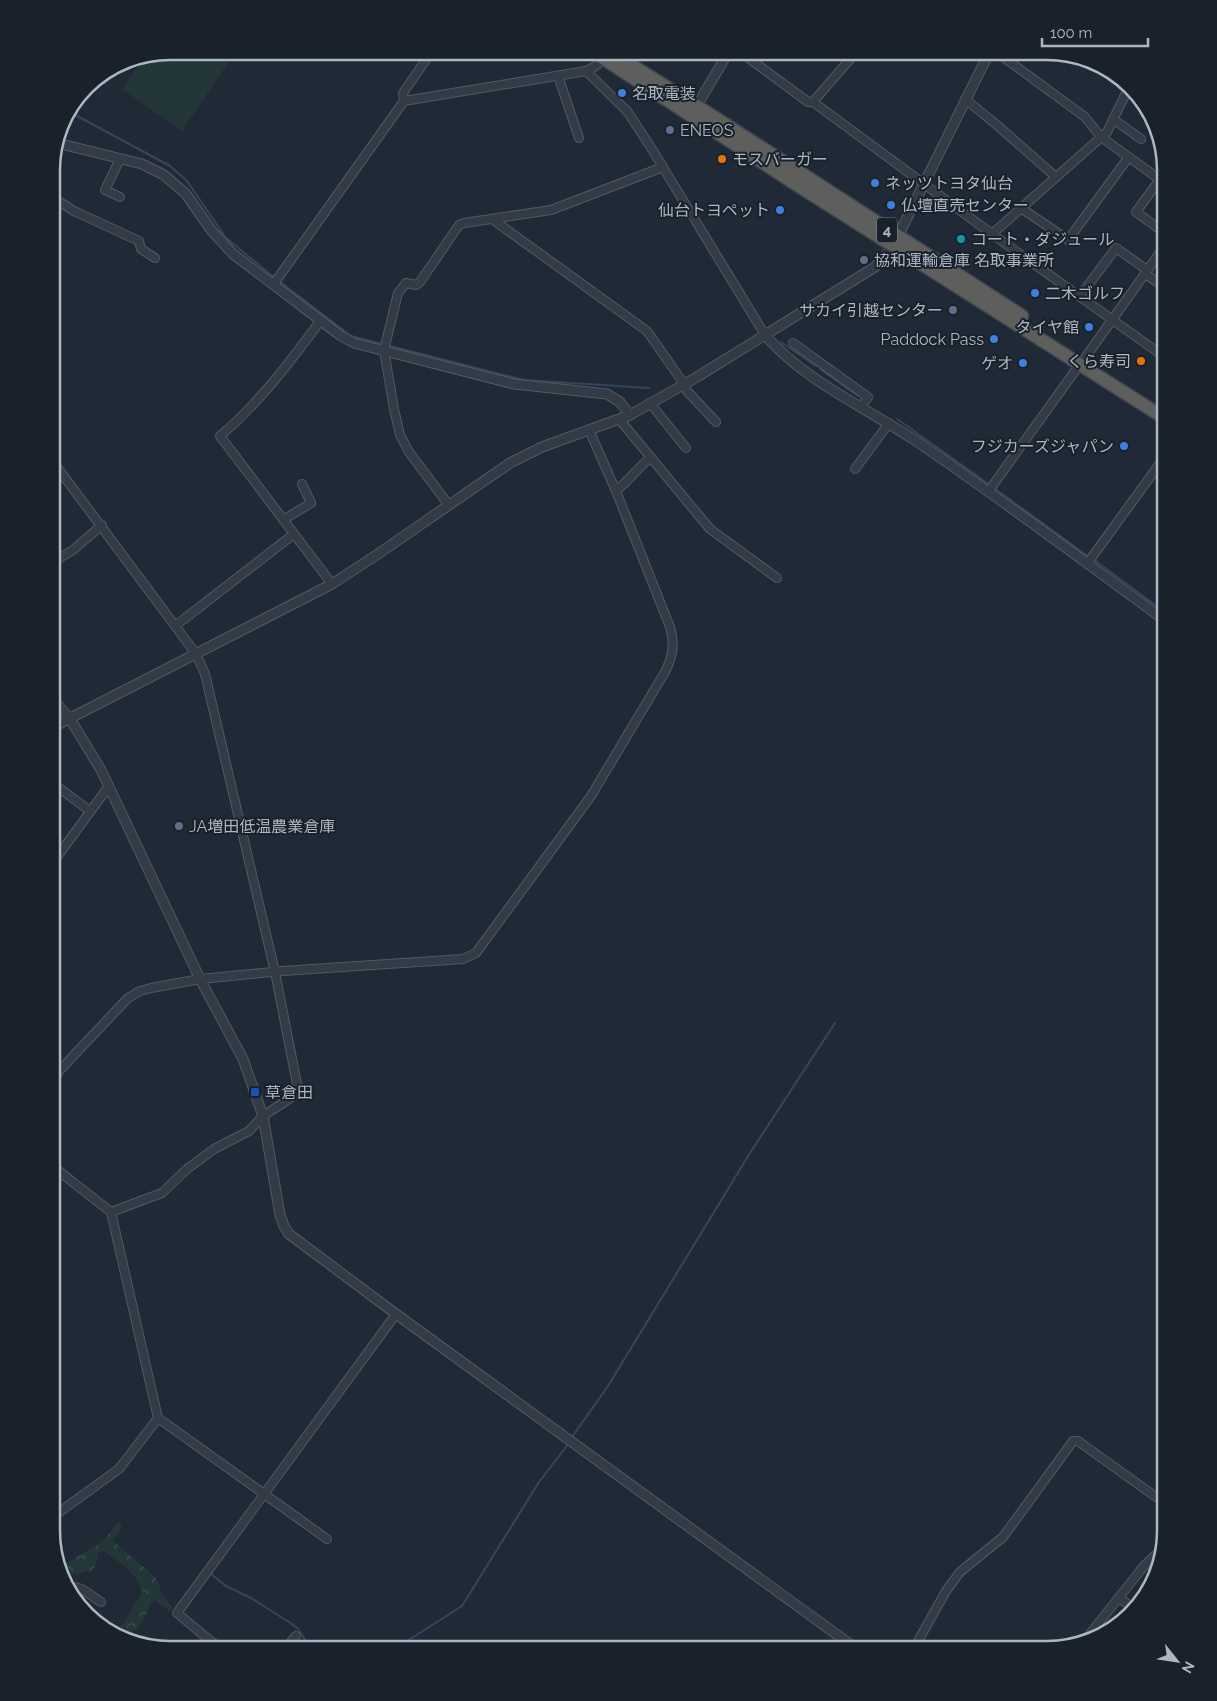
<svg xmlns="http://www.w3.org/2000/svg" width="1217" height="1701" font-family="Raleway,'Noto Sans JP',sans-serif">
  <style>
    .forest { fill: url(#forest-crowns) }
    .garden { fill: #233738 }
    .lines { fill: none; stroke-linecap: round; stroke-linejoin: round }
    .stream { stroke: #34465d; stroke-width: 2 }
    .minor-casing { stroke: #515964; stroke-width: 10 }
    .tertiary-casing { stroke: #515964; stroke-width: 11 }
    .trunk-casing { stroke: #3e4651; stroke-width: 15 }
    .minor { stroke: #333c46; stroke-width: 8 }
    .tertiary { stroke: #333c46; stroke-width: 9 }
    .trunk { stroke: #5e5e5c; stroke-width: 12 }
    .shop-dot { fill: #3f7fe0; stroke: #19212b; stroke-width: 2 }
    .service-dot { fill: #5c6f8a; stroke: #19212b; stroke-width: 2 }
    .food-dot { fill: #e8710a; stroke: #19212b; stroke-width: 2 }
    .culture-dot { fill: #0f9aa8; stroke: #19212b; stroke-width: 2 }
    .transit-dot { fill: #1a4fb4; stroke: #19212b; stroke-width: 2 }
    .labels { text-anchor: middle; stroke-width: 4; stroke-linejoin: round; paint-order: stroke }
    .shield { fill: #19212b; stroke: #818995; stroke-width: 1 }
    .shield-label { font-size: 15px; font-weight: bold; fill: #adb6c3 }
    .poi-label { font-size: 16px; fill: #adb6c3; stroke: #19212b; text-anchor: start }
    .rim { fill: none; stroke: #adb6c3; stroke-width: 2.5 }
  </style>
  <defs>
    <pattern id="forest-crowns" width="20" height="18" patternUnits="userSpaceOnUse" patternTransform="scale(1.25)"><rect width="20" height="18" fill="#233738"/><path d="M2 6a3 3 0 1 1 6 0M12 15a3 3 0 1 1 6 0" fill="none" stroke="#405253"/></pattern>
  </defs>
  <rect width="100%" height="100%" fill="#202a36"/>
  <path class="forest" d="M118,1523H120L122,1528L113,1541L155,1577L159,1585L161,1593L172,1607V1609L169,1611L156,1600L151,1602L146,1615L137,1629L125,1638L110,1633L112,1630L123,1624L142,1592C138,1572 118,1562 103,1551L98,1553L96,1566L91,1571C76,1572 77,1581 63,1567L61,1568L59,1561L68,1562L102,1542Z"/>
  <path class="garden" d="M170,51H236L182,131L122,89L145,56Z"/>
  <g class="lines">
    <g class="stream">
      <path d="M68,111L170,166L187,181L226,238L275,278"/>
      <path d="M279,281L351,336L382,344"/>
      <path d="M781,342L816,366"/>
      <path d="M386,345L524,380L649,388"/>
      <path d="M820,369L858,396"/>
      <path d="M897,419L990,485"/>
      <path d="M994,488L1089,557"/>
      <path d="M1093,559L1166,613"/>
      <path d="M572,1437L608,1386L750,1153L835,1023"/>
      <path d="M210,1573L226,1586L251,1598L292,1624L298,1629L312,1650"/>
      <path d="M393,1650L462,1606L539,1482L569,1443"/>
    </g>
    <defs>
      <g id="minor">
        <path d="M739,51L808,102H813L992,234L1166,358"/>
        <path d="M995,51L1085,117L1101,137L1166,184"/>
        <path d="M755,63L765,51"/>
        <path d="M1103,66L1113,74"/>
        <path d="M586,71L627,111L650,146L765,335"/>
        <path d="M558,76L579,138"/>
        <path d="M965,99L998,126L1056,177"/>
        <path d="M404,101L586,71L594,67L604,59"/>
        <path d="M813,102L857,51"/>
        <path d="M1113,119L1141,139"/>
        <path d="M52,197L74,211L139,241L141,249L155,258"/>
        <path d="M120,197L105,190L120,159"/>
        <path d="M1021,208L1068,240L1128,158"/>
        <path d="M492,219L647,331L684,384L687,391L716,422"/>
        <path d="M992,234L1107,132L1128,89"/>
        <path d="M1166,234L1136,212L1166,171"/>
        <path d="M1145,274L1166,288"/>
        <path d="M273,285L404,101L403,93L432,51"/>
        <path d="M1080,296L1116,248L1147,270"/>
        <path d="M321,320C290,362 260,402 220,436L332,584"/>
        <path d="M793,343L868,397L861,407"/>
        <path d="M1085,358L1166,244"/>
        <path d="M650,403L686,448"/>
        <path d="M619,419L710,529L777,578"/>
        <path d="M51,459L196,654L205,674L275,972L298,1089L295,1095L263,1116L249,1131L214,1149L187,1169L162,1193L111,1212"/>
        <path d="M855,469L889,423"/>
        <path d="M616,491C629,480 638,468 651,457"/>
        <path d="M988,492L1080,364"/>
        <path d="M448,504L409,452L400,435L394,409L384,350L398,293L406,283L416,285L420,282L459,225L464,223L551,210L663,167"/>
        <path d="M283,520L311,503L302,484"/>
        <path d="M51,563L73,550L102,525"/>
        <path d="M1087,564L1166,455"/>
        <path d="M175,626L294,534"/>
        <path d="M51,782L90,811"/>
        <path d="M51,865L109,786"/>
        <path d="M51,1071H59L128,998L140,991L151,988L200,979L282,971L463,959L476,953L591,796L665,672C673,656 675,644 670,627L616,491L589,430"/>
        <path d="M51,1087L59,1071"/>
        <path d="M51,1165L111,1212L158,1418L327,1539"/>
        <path d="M51,1518L119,1469L158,1418"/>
        <path d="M67,1588C79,1583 91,1596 101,1602"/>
        <path d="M1119,1598L1133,1608"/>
        <path d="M1085,1640L1144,1566L1161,1550"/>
        <path d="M213,1643L225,1650"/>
        <path d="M207,1650L213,1643L177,1613L396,1314"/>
        <path d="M284,1650L296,1636"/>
        <path d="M913,1650L946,1591L960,1572L1003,1537L1073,1441H1078L1156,1497L1161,1499L1166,1497"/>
      </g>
      <g id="tertiary">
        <path d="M695,109L729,51"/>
        <path d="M57,143L142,164L164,175L186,194L211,230L233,254L341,336L354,343L514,384L607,394L620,402L630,415"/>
        <path d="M765,335C805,381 863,406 913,439C999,497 1082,560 1166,621"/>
        <path d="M51,697L70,719L101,770L200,979L243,1059L263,1116L280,1215L284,1226L289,1234L396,1314L858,1650"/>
        <path d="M51,728L332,584L378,554L510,463L542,447L630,415L697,377L875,267L888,252L902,228L990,51"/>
      </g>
      <g id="trunk">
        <path d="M592,51L794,183L1166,419"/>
        <path d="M609,51L697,106L1022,316"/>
      </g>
    </defs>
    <use href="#minor" class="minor-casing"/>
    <use href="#tertiary" class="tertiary-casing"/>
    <use href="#trunk" class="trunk-casing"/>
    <use href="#minor" class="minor"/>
    <use href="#tertiary" class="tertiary"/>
    <use href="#trunk" class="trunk"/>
  </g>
  <g class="shop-dot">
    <circle cx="622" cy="93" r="5"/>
    <circle cx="875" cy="183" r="5"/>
    <circle cx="891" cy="205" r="5"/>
    <circle cx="780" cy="210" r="5"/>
    <circle cx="1035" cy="293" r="5"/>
    <circle cx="1089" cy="327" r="5"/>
    <circle cx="994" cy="339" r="5"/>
    <circle cx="1023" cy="363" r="5"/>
    <circle cx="1124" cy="446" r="5"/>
  </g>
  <g class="service-dot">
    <circle cx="670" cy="130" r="5"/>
    <circle cx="864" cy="260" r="5"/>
    <circle cx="953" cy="310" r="5"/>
    <circle cx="179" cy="826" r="5"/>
  </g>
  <g class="food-dot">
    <circle cx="722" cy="159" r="5"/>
    <circle cx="1141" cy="361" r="5"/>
  </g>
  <circle class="culture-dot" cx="961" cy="239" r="5"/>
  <rect class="transit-dot" x="250" y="1087" width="10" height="10" rx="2.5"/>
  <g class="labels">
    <rect class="shield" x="877" y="217.5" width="20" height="25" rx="4"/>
    <g class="shield-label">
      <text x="887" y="235">4</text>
    </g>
    <g class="poi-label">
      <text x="632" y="99">名取電装</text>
      <text x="680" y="136">ENEOS</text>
      <text x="732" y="165">モスバーガー</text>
      <text x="885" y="189">ネッツトヨタ仙台</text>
      <text x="901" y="211">仏壇直売センター</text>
      <text x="770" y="216" text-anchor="end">仙台トヨペット</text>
      <text x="971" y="245">コート・ダジュール</text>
      <text x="874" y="266">協和運輸倉庫 名取事業所</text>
      <text x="1045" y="299">二木ゴルフ</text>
      <text x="943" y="316" text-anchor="end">サカイ引越センター</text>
      <text x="1079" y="333" text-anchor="end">タイヤ館</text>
      <text x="984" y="345" text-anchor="end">Paddock Pass</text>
      <text x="1131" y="367" text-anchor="end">くら寿司</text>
      <text x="1013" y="369" text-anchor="end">ゲオ</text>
      <text x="1114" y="452" text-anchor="end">フジカーズジャパン</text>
      <text x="189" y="832">JA増田低温農業倉庫</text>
      <text x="265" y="1098">草倉田</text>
    </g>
  </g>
  <path d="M0 0H1217V1701H0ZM170 60H1047A110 110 0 0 1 1157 170V1531A110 110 0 0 1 1047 1641H170A110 110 0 0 1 60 1531V170A110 110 0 0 1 170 60Z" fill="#19212b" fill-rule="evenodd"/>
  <path class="rim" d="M170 60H1047A110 110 0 0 1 1157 170V1531A110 110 0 0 1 1047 1641H170A110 110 0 0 1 60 1531V170A110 110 0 0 1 170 60Z"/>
  <g transform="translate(1177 1661) rotate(120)" stroke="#19212b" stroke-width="4" paint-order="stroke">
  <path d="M0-4L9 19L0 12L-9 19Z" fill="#adb6c3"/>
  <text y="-8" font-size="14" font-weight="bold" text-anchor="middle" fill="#adb6c3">N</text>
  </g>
  <path d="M1042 38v8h106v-8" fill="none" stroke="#adb6c3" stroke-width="2.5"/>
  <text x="1050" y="38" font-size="15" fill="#adb6c3" stroke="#19212b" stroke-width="4" paint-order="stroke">100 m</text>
</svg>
